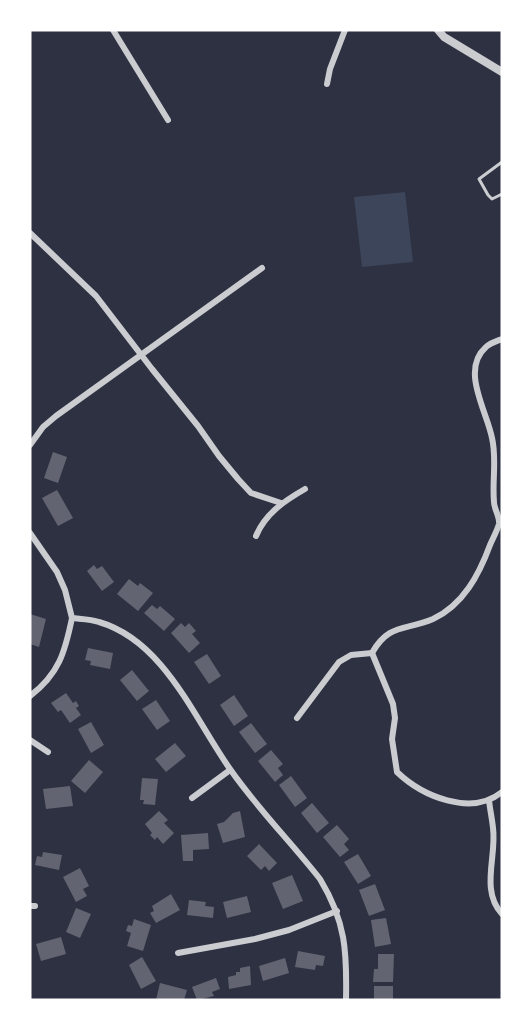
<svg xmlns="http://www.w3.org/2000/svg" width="532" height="1030" font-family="Spectral,serif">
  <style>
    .green { fill: #3c4559 }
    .building { fill: #626471 }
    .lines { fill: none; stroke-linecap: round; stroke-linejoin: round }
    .service { stroke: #caccd0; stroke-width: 3 }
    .minor { stroke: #caccd0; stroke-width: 6 }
    .tertiary { stroke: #caccd0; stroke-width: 8 }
  </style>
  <rect width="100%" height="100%" fill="#2d3142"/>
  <path class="green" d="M405,192L413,262L362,267L354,197Z"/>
  <g class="building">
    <path d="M53,452L67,457L58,483L44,478Z"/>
    <path d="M57,490L73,518L58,526L42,498Z"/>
    <path d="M94,565L97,569L102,566L114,582L102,591L87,571Z"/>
    <path d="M129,579L138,586L140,583L153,593L138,611L117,594Z"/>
    <path d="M152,605L157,609L160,606L175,619L164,631L144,613Z"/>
    <path d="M30,614L46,619L39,647L30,644Z"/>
    <path d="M181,623L185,627L189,623L196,631L192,634L200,643L189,653L171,633Z"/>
    <path d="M88,648L113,653L110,669L90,665L91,661L85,660Z"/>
    <path d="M207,654L221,676L209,684L194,662Z"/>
    <path d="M132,670L149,691L137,701L120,680Z"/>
    <path d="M66,693L73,703L76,701L79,706L76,708L81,715L70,723L61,710L58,712L51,703Z"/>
    <path d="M234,695L248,716L234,726L220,705Z"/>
    <path d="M156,700L170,721L157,730L142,709Z"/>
    <path d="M91,722L104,745L91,753L78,729Z"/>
    <path d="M251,723L267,744L255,753L239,732Z"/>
    <path d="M175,743L186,756L166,772L155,759Z"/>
    <path d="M271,750L283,764L278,768L283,775L275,782L258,761Z"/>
    <path d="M89,760L103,772L85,793L71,781Z"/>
    <path d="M291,776L307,798L295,807L279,785Z"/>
    <path d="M142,778L158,779L155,805L143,804L144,800H140Z"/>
    <path d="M70,786L73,806L46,809L43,789Z"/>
    <path d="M312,803L329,823L317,833L301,813Z"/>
    <path d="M159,811L168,820L164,823L174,833L163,844L157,837L155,840L150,835L152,833L145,824Z"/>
    <path d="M240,811L245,837L223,843L217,824L224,822L233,813Z"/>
    <path d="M337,825L349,839L344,844L349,850L340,857L323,837Z"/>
    <path d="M208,833L209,849L193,850V861H183L181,835Z"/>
    <path d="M259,844L277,863L269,871L265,866L261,870L247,856Z"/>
    <path d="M43,852L62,855L59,870L35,865L37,856L42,857Z"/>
    <path d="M358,854L371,876L358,884L344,862Z"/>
    <path d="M80,868L89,886L83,889L87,896L76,902L63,877Z"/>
    <path d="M292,875L303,901L283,909L272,883Z"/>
    <path d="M375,884L385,910L369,916L359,890Z"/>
    <path d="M171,894L180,910L156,923L150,913L154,911L152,906Z"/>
    <path d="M247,896L251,912L227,918L223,902Z"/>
    <path d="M189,900L206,902L205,906L214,907L213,918L187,915Z"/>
    <path d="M76,908L91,914L80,938L66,932Z"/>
    <path d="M386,918L391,944L375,947L371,920Z"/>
    <path d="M134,919L151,925L143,951L127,946L131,933L126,931L128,925L132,926Z"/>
    <path d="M61,937L66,954L41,961L36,944Z"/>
    <path d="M298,951L325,956L323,966L316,965L315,970L295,967Z"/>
    <path d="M378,954H394L393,982H373L374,969H378Z"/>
    <path d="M142,957L156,981L141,989L129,965Z"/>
    <path d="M285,958L289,973L263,981L259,966Z"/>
    <path d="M250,966L251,985L229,989L228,977L236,975V972H240V968Z"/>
    <path d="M216,978L220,989L212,992L214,996L197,1000L192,987Z"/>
    <path d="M160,983L187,990L184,1000H156Z"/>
    <rect x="374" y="986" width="19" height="14"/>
  </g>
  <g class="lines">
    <path class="service" d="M502,162L479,179L488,195L492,199L502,194"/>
    <g class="minor">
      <path d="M113,30L168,120"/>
      <path d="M327,84L330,69L345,30"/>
      <path d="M30,233L96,296L152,369L198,426L219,456L238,479L251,493L281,503"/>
      <path d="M30,445L43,427L56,416L262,268"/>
      <path d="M30,533L57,572L65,590L72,618C81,619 91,619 99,622C164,641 194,718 230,769C257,808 291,842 320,879C346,922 347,952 346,1000"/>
      <path d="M256,536C265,514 284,501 305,489"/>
      <path d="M372,653C389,623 405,631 433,619C463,605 479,575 490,545C493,538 497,531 499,524C500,517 494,509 494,502C492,480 497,459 492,438C487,411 460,370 486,347C490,343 497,341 502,339"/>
      <path d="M372,653L393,704L395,718L392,739L397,772C422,796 471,817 502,792"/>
      <path d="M30,696C59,674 65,652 72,618"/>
      <path d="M297,718L339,662L351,655L372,653"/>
      <path d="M30,740L48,752"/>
      <path d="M192,798L230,770"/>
      <path d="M489,800C490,810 492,818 493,828C497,856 480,890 502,914"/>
      <path d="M30,906H35"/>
      <path d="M178,953L255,939L289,930L337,911"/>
    </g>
    <path class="tertiary" d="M438,30L444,37L502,72"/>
  </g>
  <rect width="532" height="1030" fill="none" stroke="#ffffff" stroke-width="63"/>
</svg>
